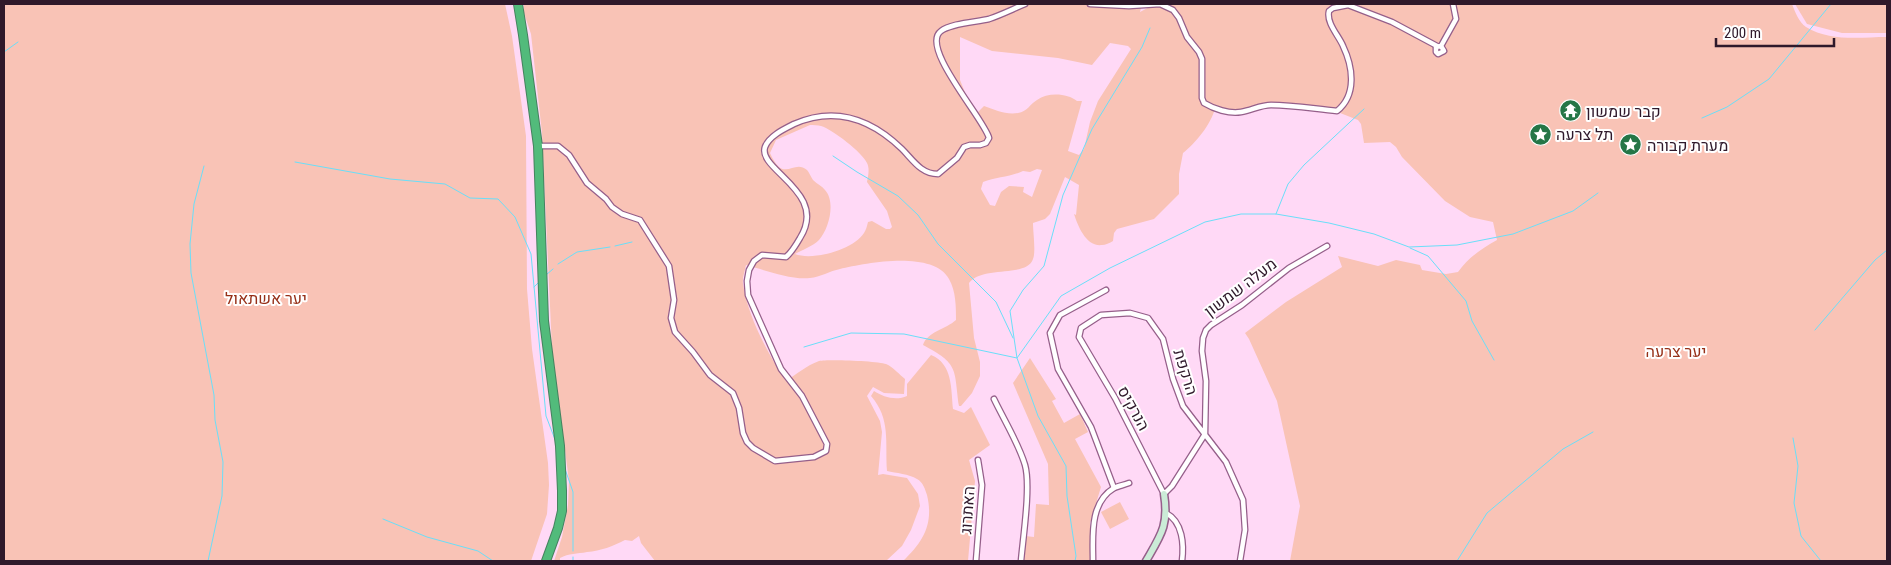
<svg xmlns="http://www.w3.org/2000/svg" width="1891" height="565" font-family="'Roboto Condensed',Heebo,sans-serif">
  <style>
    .green { fill: #f9c3b6; fill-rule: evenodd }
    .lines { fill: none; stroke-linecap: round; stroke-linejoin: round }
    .stream { stroke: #6adff9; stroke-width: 1 }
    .street-casing { stroke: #955f8a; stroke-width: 7 }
    .secondary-casing { stroke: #955f8a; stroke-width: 9 }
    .highway-casing { stroke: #46825f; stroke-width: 10 }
    .street { stroke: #fff; stroke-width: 4.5 }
    .secondary { stroke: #cbebd7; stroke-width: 6 }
    .highway { stroke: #52bb7b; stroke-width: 8 }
    .labels { text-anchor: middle; stroke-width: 4; stroke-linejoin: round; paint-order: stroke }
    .poi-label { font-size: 16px; fill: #2f192b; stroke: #fff; text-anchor: start }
    .street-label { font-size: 16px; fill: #2f192b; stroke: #fff }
    .park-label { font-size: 16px; fill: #963018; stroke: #fff }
  </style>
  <rect width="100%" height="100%" fill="#ffd9f6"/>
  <g class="green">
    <path d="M4,4H505L512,36L526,136L527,289L532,349L548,463L549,485L547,514L531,561H4Z"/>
    <path d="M524,4H1142L1140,12L1155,4H1792C1795,12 1799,22 1806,27C1830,42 1861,37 1887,37V561H1290L1300,506L1277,401L1249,339L1245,333L1286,302L1342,267L1338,256L1378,266L1396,260L1420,265L1422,270L1446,274L1458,272C1469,257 1481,249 1497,240L1493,222L1470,217L1445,201L1402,157L1396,147L1390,142L1364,143L1361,124L1358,120L1335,111L1302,104L1234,110L1215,108C1212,123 1195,144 1183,153L1179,174V194L1154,219L1117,229L1114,233L1113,241C1110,243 1105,245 1102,245C1086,247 1078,226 1074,214L1076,215L1079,185L1065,177L1050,214L1045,219L1033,223C1033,232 1036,252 1033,259C1027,278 982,265 969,283L974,338L980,362V376L972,393L961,406H959C954,368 959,364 923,345C927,332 946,329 956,320C956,307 956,291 949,279C933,250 866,263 840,269C830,271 820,277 810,278C790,280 765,270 746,265C745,271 742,278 743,284C748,317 768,354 786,381C798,373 806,366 819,361C828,359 878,361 886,364C893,367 900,375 905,379L904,394L884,393L873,387L867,396L880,421L882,432L878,475L883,474L907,478L918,494L920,506L911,530L902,546L886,561H655L641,543L639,536L632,541L625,540C613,546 601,551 587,552C577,554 569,553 560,558V561H554L562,537L568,505L569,481L552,349L542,133L531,34L524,13ZM960,37L992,51L1058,58L1092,65L1110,43L1128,46L1131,49L1098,101L1090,122L1084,149L1079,155L1068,151L1082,101H1077C1067,93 1048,92 1037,100C1030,104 1027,112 1018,113C1006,115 995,110 984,106L977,113L966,95L960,80ZM810,125C813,125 818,125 821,126C832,129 863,153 867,163C870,169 868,176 867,182L887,211L892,227L890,229H886L872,221L868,222C867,226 866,230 864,233C853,250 812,261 795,254C802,250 813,246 819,240C829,229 836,202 825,190C822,186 817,184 813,180C811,177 809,172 807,170C793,158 784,185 770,153L776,140ZM1037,169L1042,170L1032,197L1023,192L1024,187L1009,186L1001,192L995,206L990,205L981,189L983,182C996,177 1011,177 1023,171L1030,172Z"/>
    <path d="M1795,4H1887V33H1842L1807,24Z"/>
    <path d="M931,355C953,364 951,389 953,409L964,413L971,407L990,445L969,460L975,481L968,561H903C923,542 934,524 927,495C925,489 923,482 917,479C909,474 896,473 887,471C885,442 891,419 871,396L874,391C883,397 896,401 907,396V384Z"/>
    <path d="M1030,358L1056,399L1052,401L1064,423L1080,414L1088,432L1075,439L1101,487L1090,523V561H1023L1025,536L1034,537L1036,504L1049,505L1048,464L1013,383Z"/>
    <path d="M1120,502L1129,519L1110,529L1101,512Z"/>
  </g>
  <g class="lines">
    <g class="stream">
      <path d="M4,52L18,42"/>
      <path d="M1702,118L1727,107L1769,79L1831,4"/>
      <path d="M833,156L857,172L898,196L918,215L938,244L996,302L1013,338"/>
      <path d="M295,162L390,179L445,184L470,198L498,199L515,217L531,254L546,416L556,442"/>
      <path d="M204,166L194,204L190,244L191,273L214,395L215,420L223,462L222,496L208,561"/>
      <path d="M1276,214L1288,184L1304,165L1364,109"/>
      <path d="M615,246L632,242"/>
      <path d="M1410,248L1428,256L1466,301L1472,321L1494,360"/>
      <path d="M558,264L577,252L610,247"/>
      <path d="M546,275L553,269"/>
      <path d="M534,287L539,282"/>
      <path d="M1815,330L1875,260L1887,250"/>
      <path d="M804,347L851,333L904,334L1017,358L1061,296L1110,268L1205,222L1241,214H1276L1329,223L1374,234L1409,247L1457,245L1513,234L1573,211L1598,193"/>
      <path d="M1793,438L1798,466L1794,503L1801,536L1821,561"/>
      <path d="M564,466L573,492V551"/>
      <path d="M383,519L427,537L478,551L493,561"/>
      <path d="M573,561V557"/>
      <path d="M1075,561L1076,556L1067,496L1066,466L1038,416L1017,358L1010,311L1023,290L1044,266L1063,195L1092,129L1142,47L1150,28"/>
      <path d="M1457,561L1487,513L1563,449L1593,432"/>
    </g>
    <defs>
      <g id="street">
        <path d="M1090,4L1129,6L1160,4L1173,10L1179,18L1187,37L1199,52L1202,59V98L1204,103C1214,109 1229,114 1241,112C1252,110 1261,105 1271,105C1294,105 1315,109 1337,111C1357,95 1353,67 1343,46C1339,36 1326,23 1329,11L1333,8L1348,5L1392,22L1437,46"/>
        <path d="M1441,46L1436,47V52L1438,54L1444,51L1441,46L1456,19L1453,4"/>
        <path d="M538,146H558L569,155L587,183L606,199L612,207L622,214L640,220L669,266L674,300L671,318L675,332L693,352L710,375L733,393L739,408L743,433L747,442L753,448L775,461L814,457L826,451L827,444L802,396L781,369L748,295L747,281L749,270L754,261L762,255L786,257C792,252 796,245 800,238C829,192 757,170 765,147C769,136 784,129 794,124C835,106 871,119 902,149C913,160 921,174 938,174L957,158L964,147L970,145H980L986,143L989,138C985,120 919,47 941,31C951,23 977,22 989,19C1001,15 1013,9 1025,4"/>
        <path d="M1106,290L1060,315L1050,333L1058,369L1091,427L1114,488"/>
        <path d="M994,399C1004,420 1019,444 1025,465C1031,486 1023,538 1021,561"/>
        <path d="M1166,513C1183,522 1184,545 1182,561"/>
        <path d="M976,561L982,485L978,460"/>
        <path d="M1093,561C1093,537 1089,503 1114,488C1118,486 1124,485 1129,483"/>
        <path d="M1240,561L1245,530L1243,500L1226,462L1183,406L1173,379L1163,339L1148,318L1130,313L1101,315L1081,328L1079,337L1115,398L1164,494L1172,486L1205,434L1206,381L1202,351L1203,338L1206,330L1211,325L1242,305L1289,268L1327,246"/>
      </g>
      <path id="secondary" d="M1146,561C1161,535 1169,525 1164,494"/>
      <path id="highway" d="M518,4L523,35L538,146L544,321L560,446L562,491V511L558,528L546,561"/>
    </defs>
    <use href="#street" class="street-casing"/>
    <use href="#secondary" class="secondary-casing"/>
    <use href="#highway" class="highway-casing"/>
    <use href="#street" class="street"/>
    <use href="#secondary" class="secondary"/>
    <use href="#highway" class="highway"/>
  </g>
  <defs>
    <symbol id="temple-disc" viewBox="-11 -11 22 22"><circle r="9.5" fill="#257647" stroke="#fff"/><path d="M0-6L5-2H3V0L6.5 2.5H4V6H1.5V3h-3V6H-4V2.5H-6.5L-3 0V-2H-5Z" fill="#fff"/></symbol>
    <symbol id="sight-disc" viewBox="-11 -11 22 22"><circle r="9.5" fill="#257647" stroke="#fff"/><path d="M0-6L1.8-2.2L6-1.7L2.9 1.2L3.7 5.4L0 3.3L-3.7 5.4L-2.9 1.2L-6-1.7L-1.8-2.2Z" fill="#fff"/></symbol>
  </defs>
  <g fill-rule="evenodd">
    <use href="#temple-disc" x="1558" y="98" width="25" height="25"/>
    <use href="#sight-disc" x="1528" y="122" width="25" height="25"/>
    <use href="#sight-disc" x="1618" y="132" width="25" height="25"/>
  </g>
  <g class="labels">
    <g class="poi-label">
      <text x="1586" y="117">קבר שמשון</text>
      <text x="1556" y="140">תל צרעה</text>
      <text x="1647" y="151">מערת קבורה</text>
    </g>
    <g class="street-label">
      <text transform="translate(1240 287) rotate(-37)" y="6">מעלה שמשון</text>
      <text transform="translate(1186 372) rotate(73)" y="6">הרקפת</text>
      <text transform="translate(1134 408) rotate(61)" y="6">הנרקיס</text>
      <text transform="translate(967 510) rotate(-86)" y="6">האתרוג</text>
    </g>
    <g class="park-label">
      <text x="266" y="304">יער אשתאול</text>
      <text x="1676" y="357">יער צרעה</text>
    </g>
  </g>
  <rect width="1891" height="565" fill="none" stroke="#2f192b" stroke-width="10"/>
  <path d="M1716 38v8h118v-8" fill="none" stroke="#2f192b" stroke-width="2.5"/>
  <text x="1724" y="38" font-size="15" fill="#2f192b" stroke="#ffffff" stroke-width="4" paint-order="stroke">200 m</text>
</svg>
